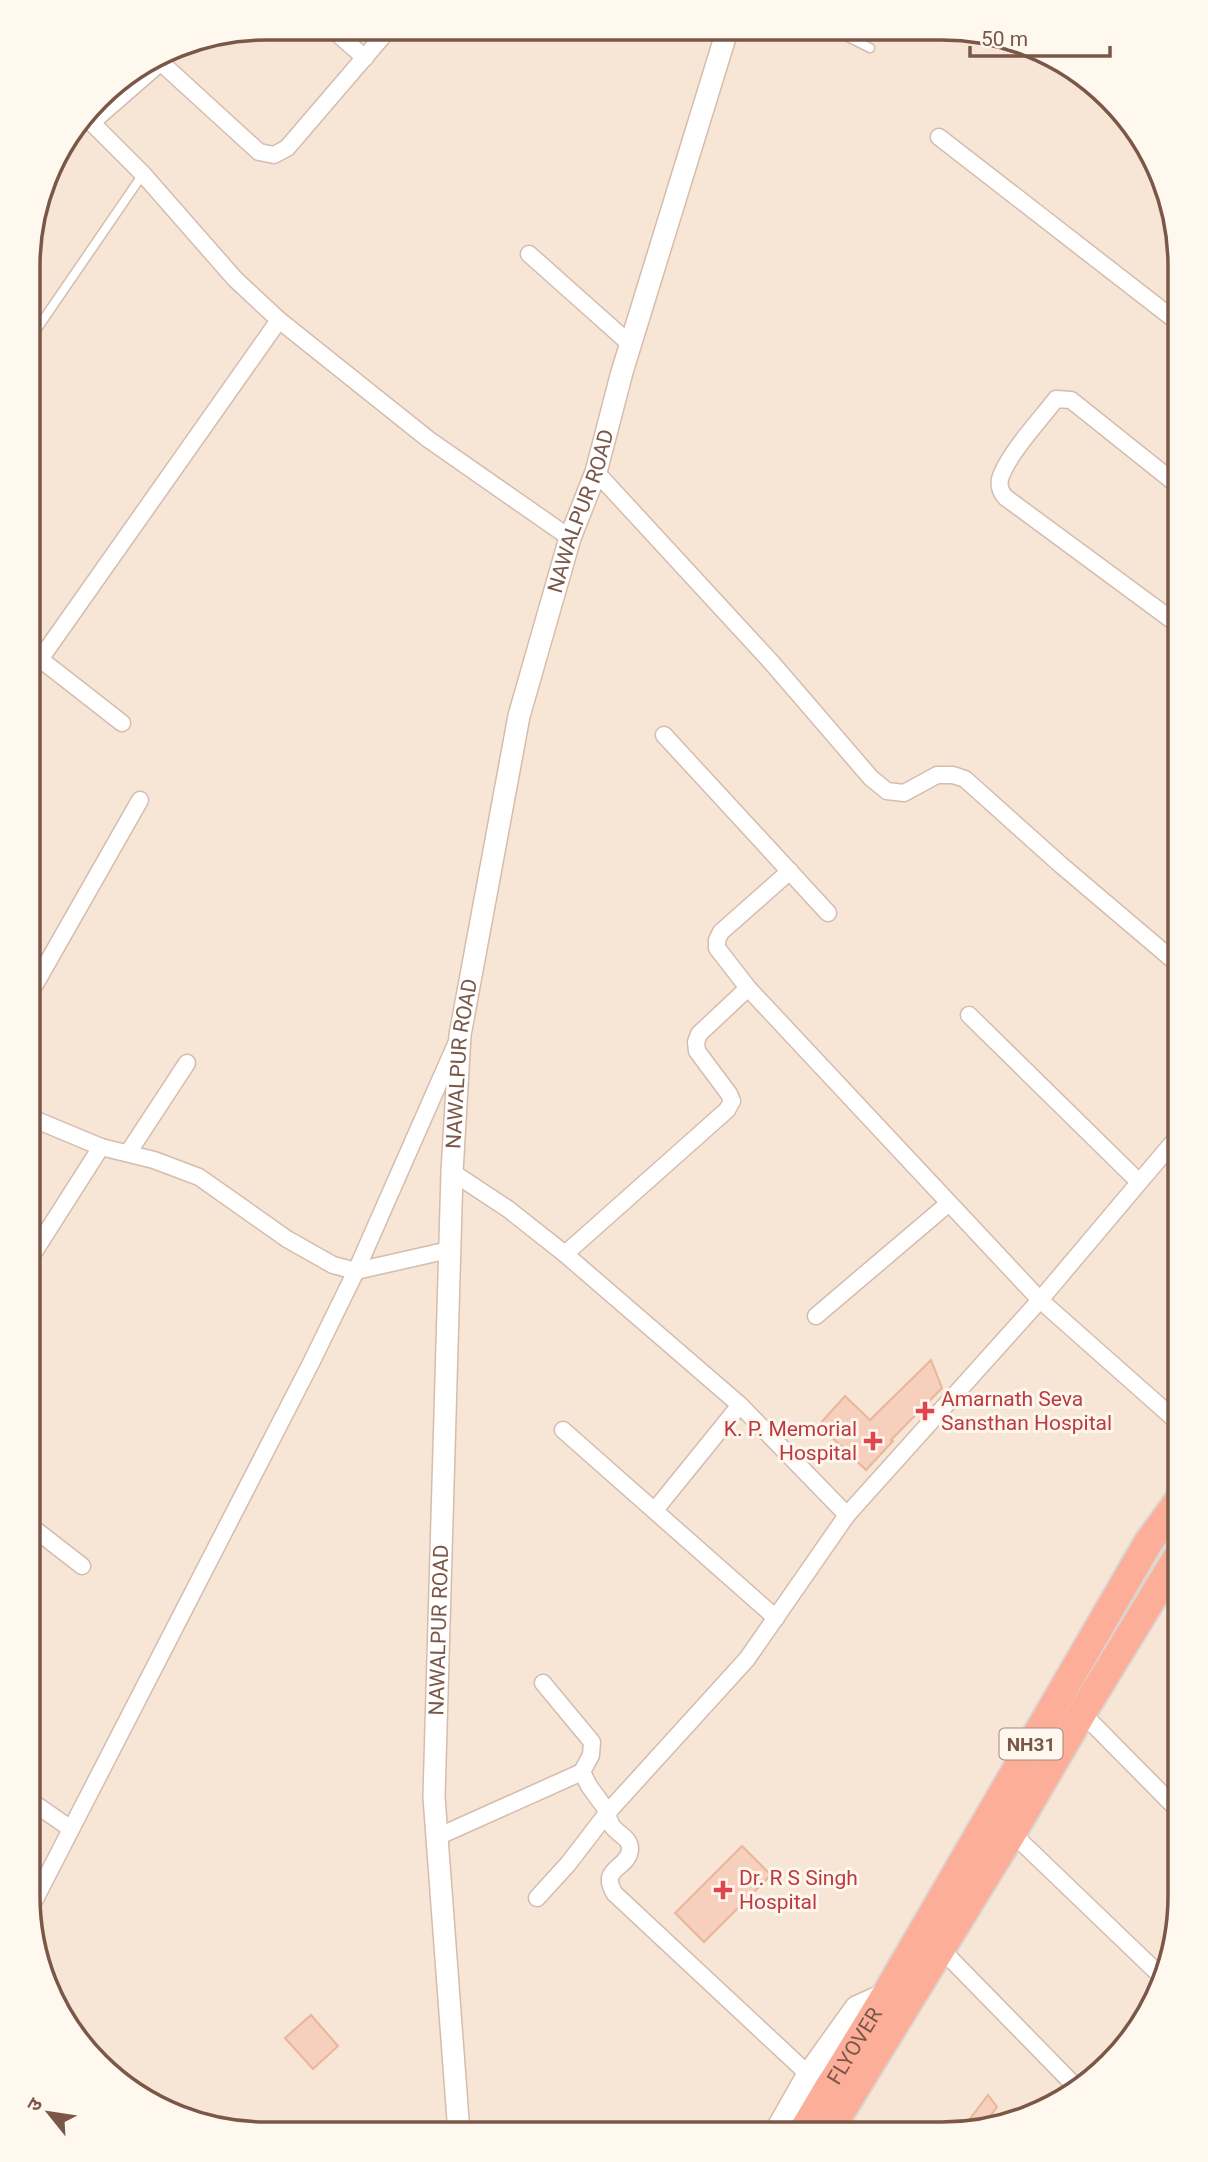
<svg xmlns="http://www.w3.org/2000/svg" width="1208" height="2162" font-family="Roboto,'Noto Sans Devanagari',sans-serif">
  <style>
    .residential { fill: #f7e5d5 }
    .building { fill: #f6d0bc; stroke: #eab59b; stroke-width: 2 }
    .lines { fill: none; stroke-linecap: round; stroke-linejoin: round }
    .lane-casing { stroke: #d4bdae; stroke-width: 11 }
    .street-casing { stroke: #d4bdae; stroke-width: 19 }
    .secondary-casing { stroke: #d8bcab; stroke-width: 24 }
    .highway-casing { stroke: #ddd3cf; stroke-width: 32 }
    .lane { stroke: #fff; stroke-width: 8 }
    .street { stroke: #fff; stroke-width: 16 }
    .secondary { stroke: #fff; stroke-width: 21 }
    .highway { stroke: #fdae99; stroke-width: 28 }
    .health-dot { fill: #e0444e; stroke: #fff8ef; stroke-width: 2.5 }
    .labels { text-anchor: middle; stroke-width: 6; stroke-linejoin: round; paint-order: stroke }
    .shield { fill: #fff8ef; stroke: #a3877a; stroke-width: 2 }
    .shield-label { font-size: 19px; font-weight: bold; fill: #7b5748 }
    .street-label { font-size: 21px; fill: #7b5748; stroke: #fff8ef }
    .health-label { font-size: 21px; fill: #be3a42; stroke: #fff8ef; text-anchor: start }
    .rim { fill: none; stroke: #7b5748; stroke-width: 3.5 }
  </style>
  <rect width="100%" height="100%" fill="#fef4e7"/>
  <path class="residential" d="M266,28L988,32L1099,87L1167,189L1180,266L1179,1912L1162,1987L1131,2041L1075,2094L1019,2121L942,2134L234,2132L161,2110L109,2075L41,1973L28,1896L30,235L53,160L109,87L175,46Z"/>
  <g class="building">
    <path d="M931,1360L942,1388L891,1440L893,1441L866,1470L819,1425L845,1396L870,1420Z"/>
    <path d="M742,1846L771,1875L704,1942L675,1913Z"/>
    <path d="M311,2015L338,2046L313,2069L285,2038Z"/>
    <path d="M988,2095L997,2107L981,2128L961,2131Z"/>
  </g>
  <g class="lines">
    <defs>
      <g id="lane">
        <path d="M838,32L870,48"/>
        <path d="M30,339L143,174"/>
      </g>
      <g id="street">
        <path d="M331,28L365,58"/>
        <path d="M156,58L259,152L274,155L287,148L389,29"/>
        <path d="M86,117L143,174L235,279L279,320L428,439L570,538"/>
        <path d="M91,123L161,62L176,46"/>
        <path d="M939,137L1180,324"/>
        <path d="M529,254L630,344"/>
        <path d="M596,472L772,663L871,778L887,791L904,793L937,775H953L965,779L1061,865L1180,966"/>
        <path d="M1180,626L1005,497C1000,491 998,483 1001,476C1010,452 1040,420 1056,399L1071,400L1180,487"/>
        <path d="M40,659L122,723"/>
        <path d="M29,675L279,320"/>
        <path d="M664,735L828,913"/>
        <path d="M790,871L721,932L717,940V948L748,988L1040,1300L1180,1424"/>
        <path d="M29,995L140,800"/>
        <path d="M969,1015L1139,1182"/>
        <path d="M29,1117L101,1147L154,1160L199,1177L287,1239L333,1265L356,1271L449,1250"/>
        <path d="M128,1153L187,1063"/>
        <path d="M452,1172L508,1209L565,1254L727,1110L732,1101L729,1094L697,1051L696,1042L699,1034L748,988"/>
        <path d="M565,1254L740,1405L847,1515L1040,1300L1180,1134"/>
        <path d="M29,1260L101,1147"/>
        <path d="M816,1316L949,1203"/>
        <path d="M563,1430L776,1618"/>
        <path d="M655,1510L740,1405"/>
        <path d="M28,1524L82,1566"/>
        <path d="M1082,1713L1179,1811"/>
        <path d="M28,1799L71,1829"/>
        <path d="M1012,1833L1164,1979"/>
        <path d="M437,1837L582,1772"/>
        <path d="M537,1898L568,1864L608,1812L589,1786L582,1772L591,1755L592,1742L543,1683"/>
        <path d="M30,1909L311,1363L356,1271L456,1044"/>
        <path d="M941,1949L1079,2090"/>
        <path d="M808,2074L615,1894C598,1868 628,1869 630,1850C631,1833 608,1835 608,1812L747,1659L847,1515"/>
      </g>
      <g id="secondary">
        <path id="s1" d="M459,2133L434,1797L452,1172L460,1035L519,716L570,538L596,472L622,372L727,31"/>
        <path d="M774,2134L808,2074L856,2007L887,1993"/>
      </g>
      <g id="highway">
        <path id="s2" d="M801,2134L887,1993L1148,1543L1180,1499"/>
        <path d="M827,2134L1012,1833L1082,1713L1180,1553"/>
      </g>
    </defs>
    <use href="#lane" class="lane-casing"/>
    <use href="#street" class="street-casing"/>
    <use href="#secondary" class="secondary-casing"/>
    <use href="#highway" class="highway-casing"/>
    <use href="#lane" class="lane"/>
    <use href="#street" class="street"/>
    <use href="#secondary" class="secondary"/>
    <use href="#highway" class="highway"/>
  </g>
  <g class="health-dot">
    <path d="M921.5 1400.5h7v7h7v7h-7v7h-7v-7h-7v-7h7z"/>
    <path d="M869.5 1430.5h7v7h7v7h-7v7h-7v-7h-7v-7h7z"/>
    <path d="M719.5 1879.5h7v7h7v7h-7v7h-7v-7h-7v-7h7z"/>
  </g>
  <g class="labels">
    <rect class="shield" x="999.5" y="1728.5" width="63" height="31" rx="5"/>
    <g class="shield-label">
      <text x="1031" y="1751">NH31</text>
    </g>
    <g class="street-label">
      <text dy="7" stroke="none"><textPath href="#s1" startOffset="1638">NAWALPUR ROAD</textPath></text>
      <text dy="7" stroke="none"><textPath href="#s1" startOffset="1071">NAWALPUR ROAD</textPath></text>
      <text dy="7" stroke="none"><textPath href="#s1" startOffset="504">NAWALPUR ROAD</textPath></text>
      <text dy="7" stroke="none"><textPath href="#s2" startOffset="103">FLYOVER</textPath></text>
    </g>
    <g class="health-label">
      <text x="941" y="1406">Amarnath Seva<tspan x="941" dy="24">Sansthan Hospital</tspan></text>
      <text x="857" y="1436" text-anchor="end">K. P. Memorial<tspan x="857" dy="24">Hospital</tspan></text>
      <text x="739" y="1885">Dr. R S Singh<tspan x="739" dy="24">Hospital</tspan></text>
    </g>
  </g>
  <path d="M0 0H1208V2162H0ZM266 40H942A226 226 0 0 1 1168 266V1896A226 226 0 0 1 942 2122H266A226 226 0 0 1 40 1896V266A226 226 0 0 1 266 40Z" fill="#fff8ef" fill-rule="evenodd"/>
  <path class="rim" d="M266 40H942A226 226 0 0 1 1168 266V1896A226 226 0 0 1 942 2122H266A226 226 0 0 1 40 1896V266A226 226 0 0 1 266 40Z"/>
  <g transform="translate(49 2113) rotate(300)" stroke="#fff8ef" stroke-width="5" paint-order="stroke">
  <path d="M0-5L12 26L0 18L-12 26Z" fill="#7b5748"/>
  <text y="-10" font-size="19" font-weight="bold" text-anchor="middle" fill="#7b5748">उ</text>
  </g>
  <path d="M970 46v10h140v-10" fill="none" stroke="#7b5748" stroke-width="3.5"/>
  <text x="981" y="46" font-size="21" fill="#7b5748" stroke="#fff8ef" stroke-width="5" paint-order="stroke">50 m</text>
</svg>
